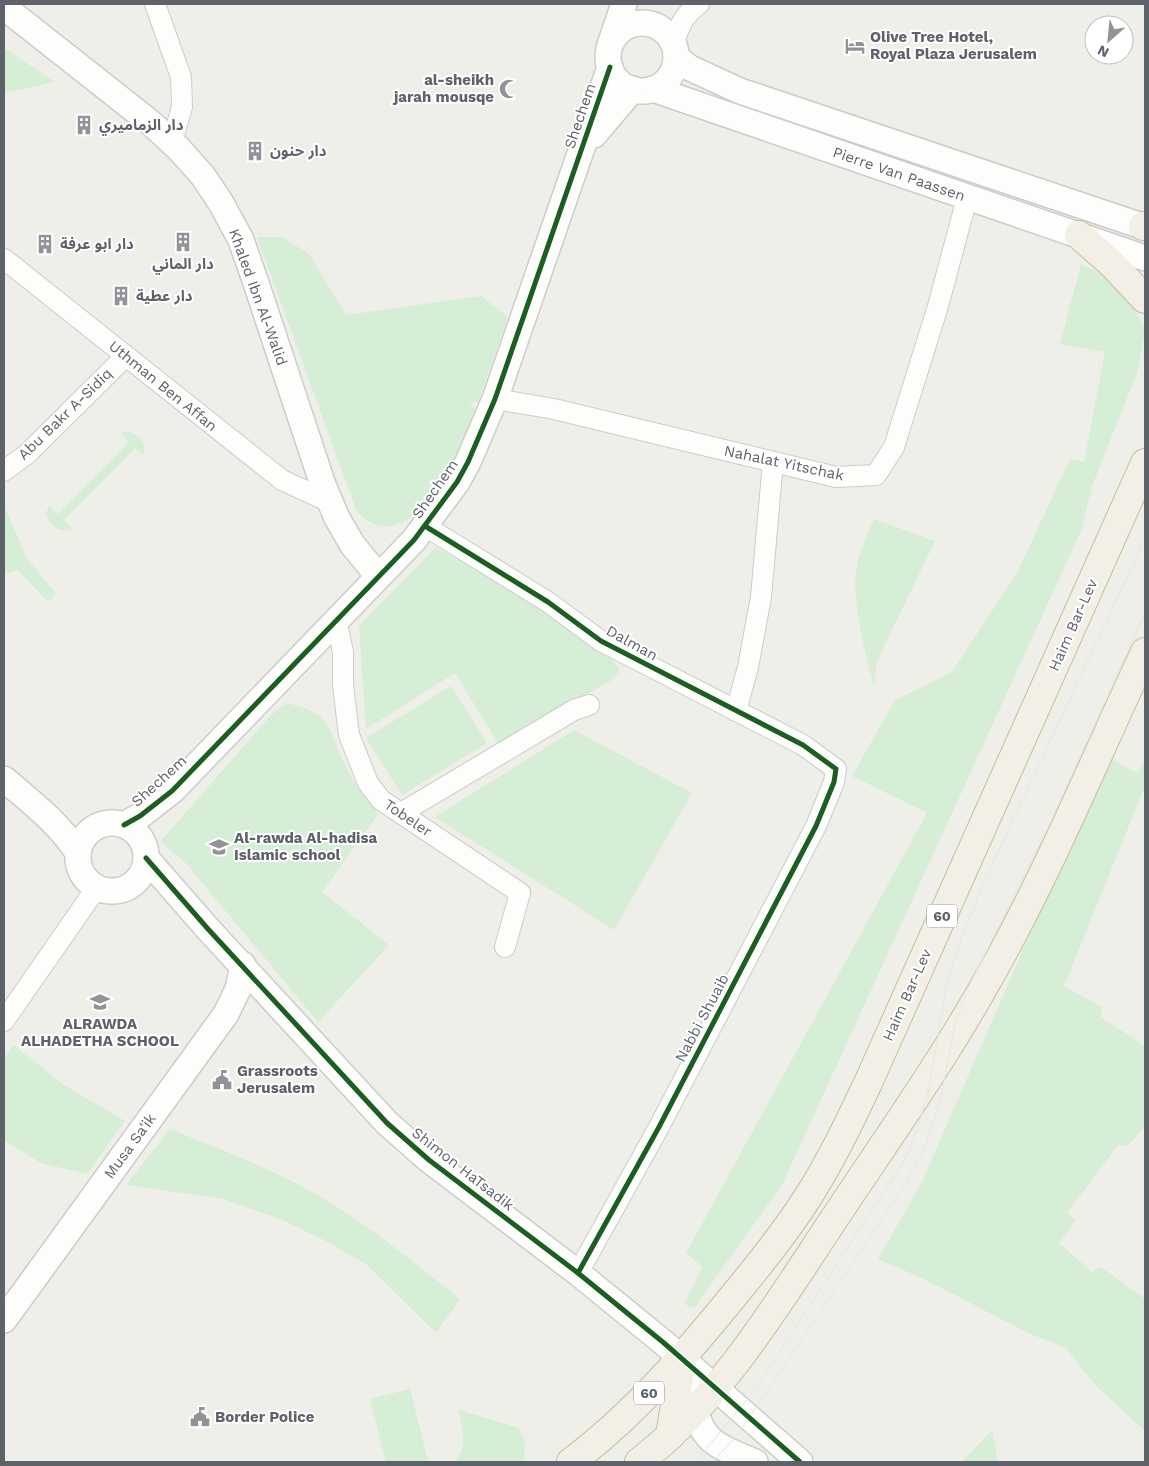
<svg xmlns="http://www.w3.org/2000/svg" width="1149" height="1466" font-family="'Work Sans','Noto Sans Arabic',sans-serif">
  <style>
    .green { fill: #d6edd6 }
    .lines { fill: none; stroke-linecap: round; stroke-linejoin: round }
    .minor-casing { stroke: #cbcccb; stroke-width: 22 }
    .tertiary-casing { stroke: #cbcccb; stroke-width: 28 }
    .trunk-casing { stroke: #c8bd96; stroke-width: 30 }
    .minor { stroke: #fdfdfc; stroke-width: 20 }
    .tertiary { stroke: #fdfdfc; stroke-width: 25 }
    .trunk { stroke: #f2f0e6; stroke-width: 28 }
    .tram { stroke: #e5e5e4; stroke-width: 1 }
    .cycleway-casing { stroke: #fff; stroke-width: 8 }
    .cycleway { stroke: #1b5e20; stroke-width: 5 }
    .labels { text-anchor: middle; stroke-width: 4; stroke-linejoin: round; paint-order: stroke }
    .shield { fill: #fff; stroke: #8e9196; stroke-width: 1 }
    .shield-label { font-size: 14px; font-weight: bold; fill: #5e6269 }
    .poi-label { font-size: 15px; font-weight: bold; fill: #5e6269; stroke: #fff; text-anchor: start }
    .street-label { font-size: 15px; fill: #5e6269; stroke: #fff }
  </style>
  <rect width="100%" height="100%" fill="#efefea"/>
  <g class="green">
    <path d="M4,48L55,82L4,93Z"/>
    <path d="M257,237H282L309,254L346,315L481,296L508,317L478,402L470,401L476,412C466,446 425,533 380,526C371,524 364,518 357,512Z"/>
    <path d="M1081,264L1110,278L1132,303L1145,331L1137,373L1092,486L1081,531L782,1185L694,1308L684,1304L703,1267L686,1253L927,813L852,776L895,700L952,672L1017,573L1070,459L1084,462L1105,352L1060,344Z"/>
    <path d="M130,431L141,439L145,446L143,455L135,448L64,520L73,530C57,532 51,528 46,513L49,506L58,514L129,442L120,433Z"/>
    <path d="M4,506L27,558L56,594L48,602L18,570L4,574Z"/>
    <path d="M874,519L935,541L877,661L874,687C867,656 852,605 856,574C858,554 866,537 874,519Z"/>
    <path d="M436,547L602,645L620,671L609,682L498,743L455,673L366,729L359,626Z"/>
    <path d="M451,686L487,743L402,795L366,738Z"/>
    <path d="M286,703C335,713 328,732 347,769C355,785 368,799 378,814L322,892L389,945L318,1022L184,861L160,842L271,715Z"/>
    <path d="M574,730L692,793L614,930L435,817Z"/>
    <path d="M1107,756L1138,774L1145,759V786L1064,986L1102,1007L1101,1017L1145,1046V1126L1128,1146L1118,1145L1067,1213L1076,1220L1059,1243L1092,1272L1101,1267L1145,1299V1431L1095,1385L1066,1348L1028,1333L926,1280L878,1259L922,1182Z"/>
    <path d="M13,1045L64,1085L125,1121L87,1174L41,1163L4,1140V1059Z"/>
    <path d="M170,1129C220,1149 270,1168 316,1194C368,1224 413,1262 460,1299L436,1333L367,1265L324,1240L280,1219L223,1199L126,1185Z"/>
    <path d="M410,1389L428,1461L386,1462L370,1399Z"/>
    <path d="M459,1410L519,1428L525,1442L524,1461L453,1462C470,1450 461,1427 459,1410Z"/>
    <path d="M992,1430L998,1462H962Z"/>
  </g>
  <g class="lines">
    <defs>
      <g id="minor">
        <path d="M155,4L181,77L182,107L172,142"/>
        <path d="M674,45C678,27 684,15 699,4"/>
        <path d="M4,259L282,480L330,502"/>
        <path d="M495,399L554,409L836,477L876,475L894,447L938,306L967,198"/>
        <path d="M4,471L27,454L126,356"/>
        <path d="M425,526L548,602L601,641L803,745L836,769L834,782L816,826L659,1127L578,1273"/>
        <path d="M336,620L343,652V685L349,735L368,783L381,800L520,893L505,947"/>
        <path d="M736,711L748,667L761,597L773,462"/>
        <path d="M401,813L574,710L589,705"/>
        <path d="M4,1021L97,887"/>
      </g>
      <g id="tertiary">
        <path d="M4,7L151,123L179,149L203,176L221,203L241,240L255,280L323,485L337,518L352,544L378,576"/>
        <circle cx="642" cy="57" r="34"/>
        <path d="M611,42L624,4"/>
        <path d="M676,57L690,68L740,91L1145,227"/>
        <path d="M653,89L1145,258"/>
        <path d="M594,135L633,89"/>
        <path d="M4,779C31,802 59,823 78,853"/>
        <circle cx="112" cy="857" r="34"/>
        <path d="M124,825L140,816L172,791L414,540L457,482L468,462L495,399L610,67"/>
        <path d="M146,858L208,929L387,1123L429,1160L578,1273L664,1343L800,1462"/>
        <path d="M4,1320L226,1014L238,989L243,965"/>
        <path d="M693,1392C697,1441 715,1445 755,1462"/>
      </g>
      <g id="trunk">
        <path d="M1143,226H1145"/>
        <path d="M1079,235L1112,264L1145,299"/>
        <path d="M670,1436L682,1358"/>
        <path d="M571,1462C636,1413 689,1351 740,1288C763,1260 786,1231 806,1200C830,1163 849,1123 868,1083L1145,463"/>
        <path d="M639,1462C718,1401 772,1313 826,1231C882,1146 942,1063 991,974C1049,871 1095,759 1145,652"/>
      </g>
    </defs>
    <use href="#minor" class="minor-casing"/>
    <use href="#tertiary" class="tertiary-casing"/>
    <use href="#trunk" class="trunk-casing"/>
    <use href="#minor" class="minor"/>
    <use href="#tertiary" class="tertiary"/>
    <use href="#trunk" class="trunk"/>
    <g class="tram">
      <path d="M695,1462L751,1395L902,1165L917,1130L929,1089L947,982L959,944L983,884L1145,539"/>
      <path d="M713,1462L737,1435L772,1384L903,1188L923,1152L940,1101L955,1025L969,986L1049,825L1145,613"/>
    </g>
    <defs>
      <g id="cycleway">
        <path d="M425,526L548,602L601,641L803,745L836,769L834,782L816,826L659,1127L578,1273"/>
        <path d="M124,825L140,816L172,791L414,540L457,482L468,462L495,399L610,67"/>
        <path d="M146,858L208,929L387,1123L429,1160L578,1273L664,1343L800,1462"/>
      </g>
    </defs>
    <use href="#cycleway" class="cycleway-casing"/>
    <use href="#cycleway" class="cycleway"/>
  </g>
  <defs>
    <symbol id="hotel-bare" viewBox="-9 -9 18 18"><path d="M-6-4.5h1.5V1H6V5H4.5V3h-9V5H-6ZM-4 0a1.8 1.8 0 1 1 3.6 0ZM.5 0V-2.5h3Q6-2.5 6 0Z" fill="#919396" stroke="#fff" stroke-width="2.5" paint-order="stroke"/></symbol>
    <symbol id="mosque-bare" viewBox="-9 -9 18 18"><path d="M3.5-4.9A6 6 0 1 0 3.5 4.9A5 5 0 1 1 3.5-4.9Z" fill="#919396" stroke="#fff" stroke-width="2.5" paint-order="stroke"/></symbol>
    <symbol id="building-bare" viewBox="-9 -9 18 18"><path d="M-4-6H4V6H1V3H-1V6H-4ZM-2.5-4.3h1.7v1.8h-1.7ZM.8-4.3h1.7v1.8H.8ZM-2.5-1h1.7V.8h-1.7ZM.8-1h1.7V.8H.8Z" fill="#919396" stroke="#fff" stroke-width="2.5" paint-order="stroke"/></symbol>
    <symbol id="school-bare" viewBox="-9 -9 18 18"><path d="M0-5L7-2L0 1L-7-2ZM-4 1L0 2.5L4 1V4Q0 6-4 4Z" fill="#919396" stroke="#fff" stroke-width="2.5" paint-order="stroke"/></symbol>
    <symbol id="civic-bare" viewBox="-9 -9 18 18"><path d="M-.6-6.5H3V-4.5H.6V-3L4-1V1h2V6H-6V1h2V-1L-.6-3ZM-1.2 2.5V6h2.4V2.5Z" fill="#919396" stroke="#fff" stroke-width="2.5" paint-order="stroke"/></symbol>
  </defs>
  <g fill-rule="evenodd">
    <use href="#hotel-bare" x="841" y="32" width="28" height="28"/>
    <use href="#mosque-bare" x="495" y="75" width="28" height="28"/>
    <use href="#building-bare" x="70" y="111" width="28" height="28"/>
    <use href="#building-bare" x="241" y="137" width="28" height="28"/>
    <use href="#building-bare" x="169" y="228" width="28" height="28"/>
    <use href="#building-bare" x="31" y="230" width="28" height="28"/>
    <use href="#building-bare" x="107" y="282" width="28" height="28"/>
    <use href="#school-bare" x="205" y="833" width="28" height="28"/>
    <use href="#school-bare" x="86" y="988" width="28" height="28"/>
    <use href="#civic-bare" x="208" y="1066" width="28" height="28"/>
    <use href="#civic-bare" x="186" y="1403" width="28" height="28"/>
  </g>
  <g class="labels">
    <g class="shield">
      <rect x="927" y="904.5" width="30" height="23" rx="4"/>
      <rect x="634" y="1381.5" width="30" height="23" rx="4"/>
    </g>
    <g class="shield-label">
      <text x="942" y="921">60</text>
      <text x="649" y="1398">60</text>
    </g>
    <g class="poi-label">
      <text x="870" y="42">Olive Tree Hotel,<tspan x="870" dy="17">Royal Plaza Jerusalem</tspan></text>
      <text x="494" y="85" text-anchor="end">al-sheikh<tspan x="494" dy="17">jarah mousqe</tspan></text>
      <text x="99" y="130">دار الزماميري</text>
      <text x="270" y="156">دار حنون</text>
      <text x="60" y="249">دار ابو عرفة</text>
      <text x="183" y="269" text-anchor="middle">دار الماني</text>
      <text x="136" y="301">دار عطية</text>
      <text x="234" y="843">Al-rawda Al-hadisa<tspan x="234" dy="17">Islamic school</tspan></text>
      <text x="100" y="1029" text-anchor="middle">ALRAWDA<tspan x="100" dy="17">ALHADETHA SCHOOL</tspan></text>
      <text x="237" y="1076">Grassroots<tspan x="237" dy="17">Jerusalem</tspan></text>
      <text x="215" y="1422">Border Police</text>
    </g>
    <g class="street-label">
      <text transform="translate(580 116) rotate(-71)" y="5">Shechem</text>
      <text transform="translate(899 174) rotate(19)" y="5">Pierre Van Paassen</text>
      <text transform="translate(258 297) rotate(70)" y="5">Khaled Ibn Al-Walid</text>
      <text transform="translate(163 386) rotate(39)" y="5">Uthman Ben Affan</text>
      <text transform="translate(65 414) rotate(-44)" y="5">Abu Bakr A-Sidiq</text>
      <text transform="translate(784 463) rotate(12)" y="5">Nahalat Yitschak</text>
      <text transform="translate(435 489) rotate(-55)" y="5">Shechem</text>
      <text transform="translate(1073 625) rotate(-66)" y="5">Haim Bar-Lev</text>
      <text transform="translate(632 643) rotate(29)" y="5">Dalman</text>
      <text transform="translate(159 781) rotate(-42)" y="5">Shechem</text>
      <text transform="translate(408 818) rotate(34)" y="5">Tobeler</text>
      <text transform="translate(907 995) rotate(-66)" y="5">Haim Bar-Lev</text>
      <text transform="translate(702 1018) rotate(-62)" y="5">Nabbi Shuaib</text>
      <text transform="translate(130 1146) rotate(-54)" y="5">Musa Sa'ik</text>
      <text transform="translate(463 1169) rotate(38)" y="5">Shimon HaTsadik</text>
    </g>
  </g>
  <rect width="1149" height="1466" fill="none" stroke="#5e6269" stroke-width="10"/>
  <g transform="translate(1109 40) rotate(207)"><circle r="24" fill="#ffffff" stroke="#bfc0c3"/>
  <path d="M0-4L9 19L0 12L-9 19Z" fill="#919396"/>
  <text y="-8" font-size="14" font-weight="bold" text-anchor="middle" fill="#5e6269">N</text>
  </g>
</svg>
